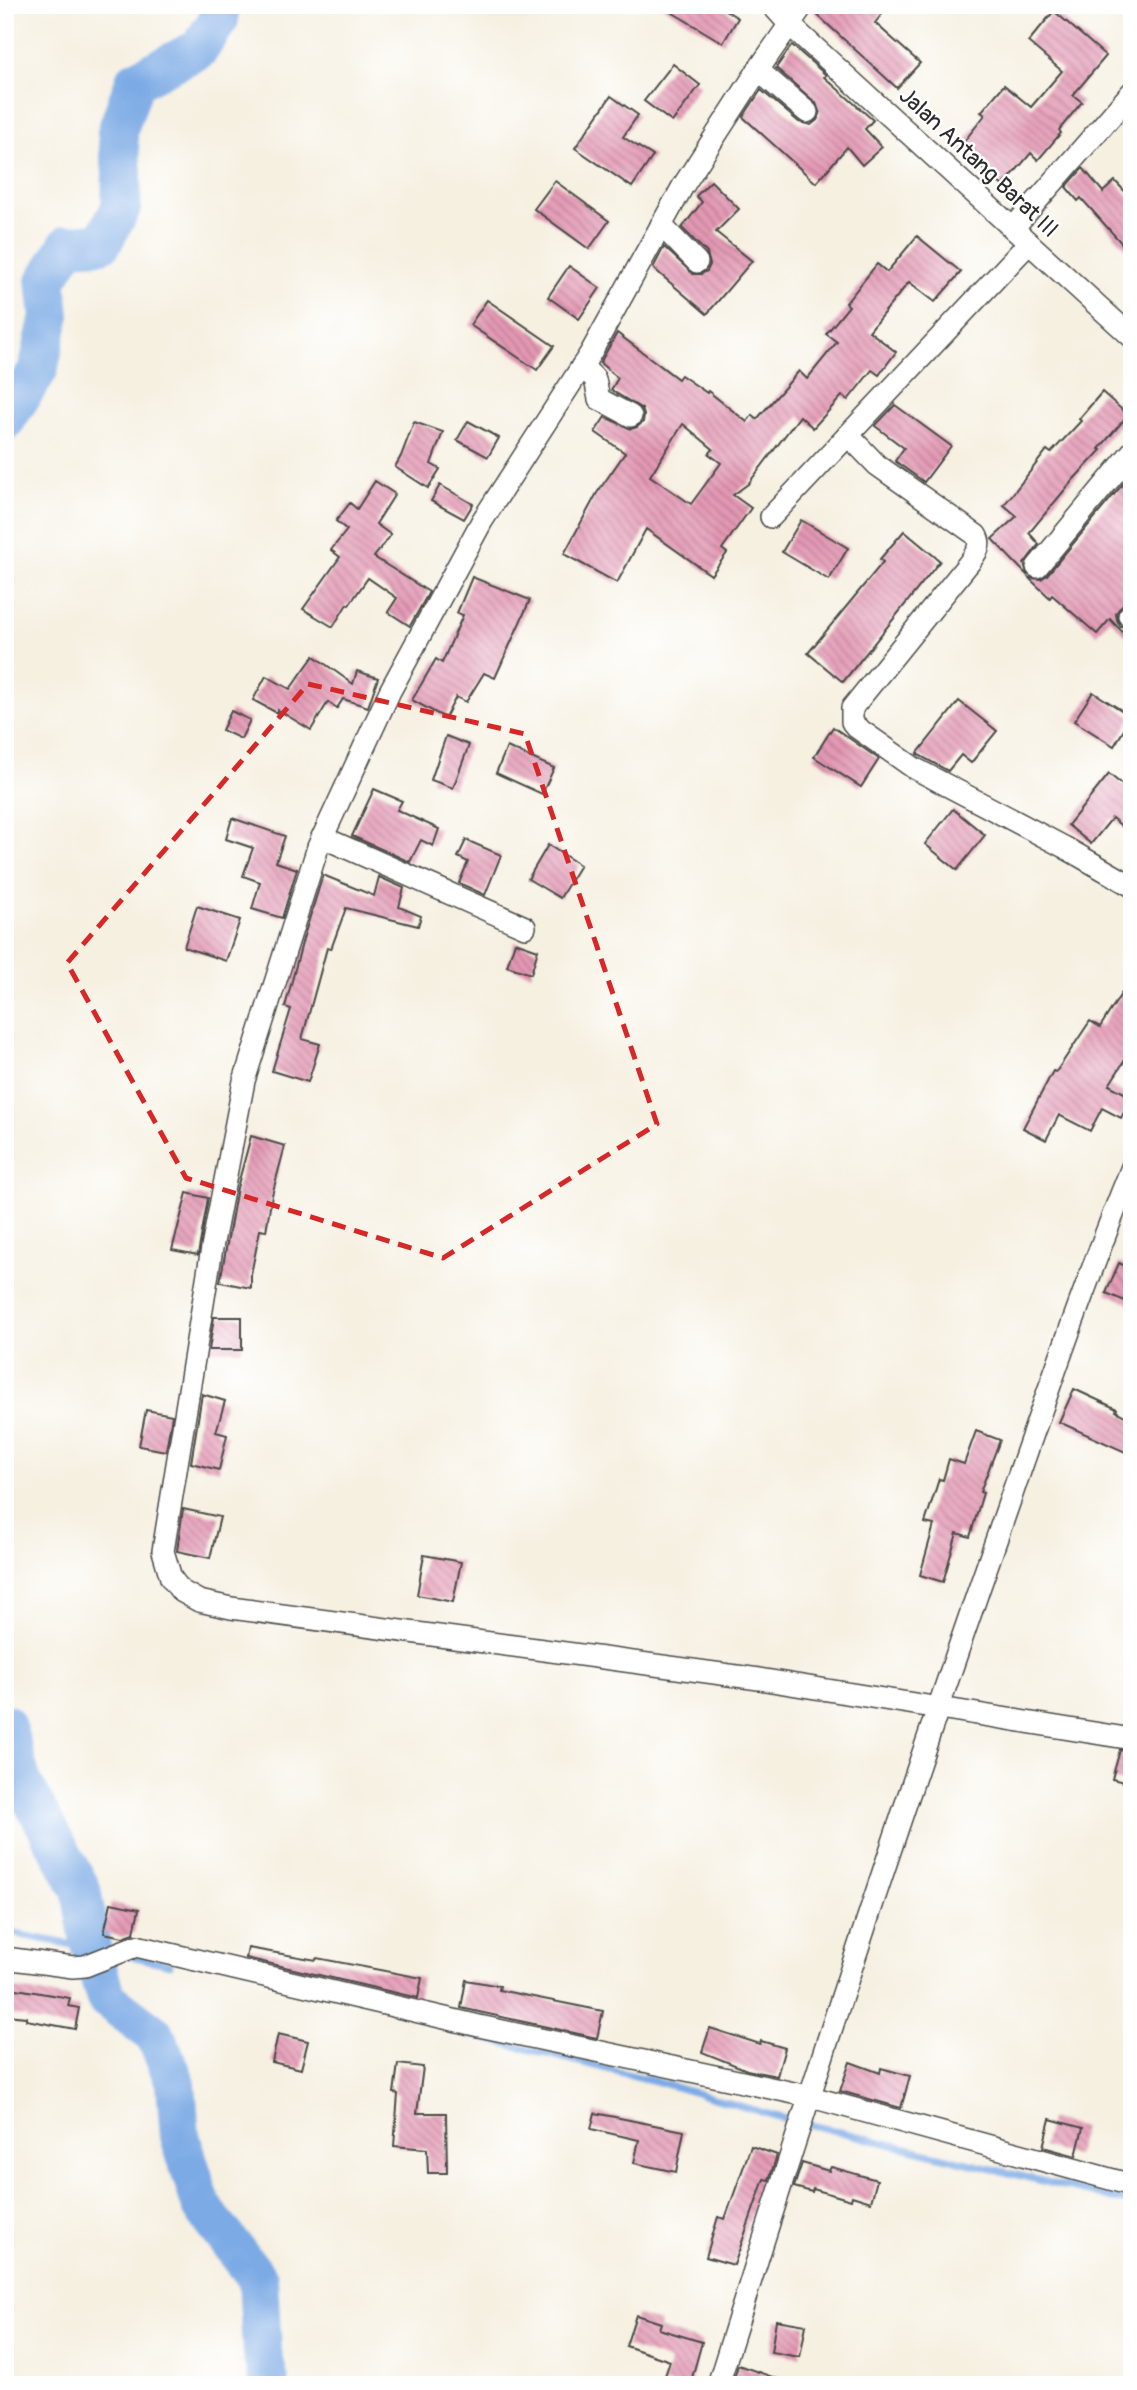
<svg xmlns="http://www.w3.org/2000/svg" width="1137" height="2390" font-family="Pangolin,sans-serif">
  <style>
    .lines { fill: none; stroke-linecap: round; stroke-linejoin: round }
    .stream { stroke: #7baae5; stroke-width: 7 }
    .river { stroke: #7baae5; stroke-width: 40 }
    .building { fill: url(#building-back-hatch); fill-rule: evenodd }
    .minor-casing { stroke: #494946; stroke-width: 24 }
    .minor { stroke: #fff; stroke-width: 21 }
    .marked { fill: none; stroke: #d62828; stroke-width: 5; stroke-dasharray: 14 9; stroke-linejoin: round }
    .labels { text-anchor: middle; stroke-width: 5; stroke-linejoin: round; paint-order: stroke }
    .street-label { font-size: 23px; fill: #2b2b2b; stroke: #fff }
  </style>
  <defs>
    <pattern id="building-back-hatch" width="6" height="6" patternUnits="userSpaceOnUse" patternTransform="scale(1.75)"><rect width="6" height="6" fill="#e498b4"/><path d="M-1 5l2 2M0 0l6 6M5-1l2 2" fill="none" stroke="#b97c93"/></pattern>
  </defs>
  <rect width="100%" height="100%" fill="#fff"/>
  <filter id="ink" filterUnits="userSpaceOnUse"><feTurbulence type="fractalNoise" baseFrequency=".0143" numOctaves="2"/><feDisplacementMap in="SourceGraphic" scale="14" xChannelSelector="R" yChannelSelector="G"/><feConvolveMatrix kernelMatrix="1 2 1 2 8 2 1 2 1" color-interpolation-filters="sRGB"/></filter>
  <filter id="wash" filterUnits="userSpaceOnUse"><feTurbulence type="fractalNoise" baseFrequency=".00686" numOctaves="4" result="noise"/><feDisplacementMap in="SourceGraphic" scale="28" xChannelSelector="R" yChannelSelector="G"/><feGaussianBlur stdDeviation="1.57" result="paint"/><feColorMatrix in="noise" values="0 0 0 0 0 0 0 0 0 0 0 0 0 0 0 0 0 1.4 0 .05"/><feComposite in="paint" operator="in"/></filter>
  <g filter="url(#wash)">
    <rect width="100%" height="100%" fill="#f6f0e1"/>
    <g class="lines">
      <g class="stream">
        <path d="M5,1932L105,1951"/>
        <path d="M127,1955L170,1965"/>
        <path d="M451,2030L651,2080L775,2116L1132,2203"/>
      </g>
      <g class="river">
        <path d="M5,421L38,370L50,316L46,281L68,245L102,243L121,208L122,171L117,132L135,81L199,49L219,19V5"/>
        <path d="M5,1724L21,1780L81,1889L91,1948L106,1998L155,2035L176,2084L180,2136L202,2207L258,2279L262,2353L270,2385"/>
      </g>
    </g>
    <g id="blocks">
      <g class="building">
        <path d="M660,5H717L738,18L723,43Z"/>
        <path d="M816,5H889L875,23L920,63L897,88L814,12Z"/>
        <path d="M1054,11L1106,56L1073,95L1082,102L1059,130L1061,133L1038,160L1031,153L1003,186L958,149L985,115L981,112L1004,85L1031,107L1062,71L1028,42Z"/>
        <path d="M792,45L826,75L824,77L873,120L865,129L882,147L862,165L847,147L816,183L743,117L761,90L799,122L811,125L817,120L820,114L816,103L776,68Z"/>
        <path d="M673,64L700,85L672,122L644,101Z"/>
        <path d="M611,96L638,115L623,137L653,156L632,187L575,148Z"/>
        <path d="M1083,168L1103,192L1115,181L1132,199V255L1081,198L1078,201L1066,187Z"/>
        <path d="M555,181L609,221L589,249L534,209Z"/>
        <path d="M711,181L739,209L716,232L752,261L707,314L653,268L664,247L693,274H701L707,271L710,265L707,253L682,228L702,202L696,196Z"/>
        <path d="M917,236L961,272L935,302L909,282L869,331L896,352L879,375L872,370L848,400L842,396L813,428L800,416L748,484L733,495L751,508L722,549L727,553L711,575L646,529L617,583L564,554L597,493L625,453L595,432L605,417L631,429L637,427L643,422L644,415L642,409L611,390L618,378L600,363L617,333L678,379L681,375L707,393L708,391L747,422L752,415L757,419L799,371L807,379L837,342L826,334L849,306L846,303L877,264L887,272ZM683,424L713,449L709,454L721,463L691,504L650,476Z"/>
        <path d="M569,266L600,288L579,319L548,297Z"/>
        <path d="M487,300L554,346L537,370L470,325Z"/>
        <path d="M1102,392L1128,415L1099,449L1101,450L1073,480L1029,533L1039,544L1024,564L1028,576L992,539L1017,516L1004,505L1047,450L1051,453L1081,421L1079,419Z"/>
        <path d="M895,405L951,446L924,482L895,461L904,448L875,426Z"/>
        <path d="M468,421L499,438L488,457L457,440Z"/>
        <path d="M414,422L443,432L431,464L440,469L428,488L395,467L401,456Z"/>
        <path d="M1132,473V600L1123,604L1116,613L1117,620L1120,626L1132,629V642L1110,619L1097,634L1052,595L1050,598L1029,578L1041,579L1047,575Z"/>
        <path d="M375,481L395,494L376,524L391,535L374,557L429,592L410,626L388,612L397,598L368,578L349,605L347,604L333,627L303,609L340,557L331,550L347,530L336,521L350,503L357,509Z"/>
        <path d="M440,485L473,504L464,519L431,501Z"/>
        <path d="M801,520L848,548L829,580L782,552Z"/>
        <path d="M904,531L940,561L843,682L808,653L883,562L880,559Z"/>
        <path d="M472,577L530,600L495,678L484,673L466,702L456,697L445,718L412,700L436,659L442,663L463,615L457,613Z"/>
        <path d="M314,656L353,684L357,671L378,678L368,707L343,699L337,708L328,702L311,730L278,710L277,713L253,700L266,676L290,689Z"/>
        <path d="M1093,692L1132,717L1114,746L1074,721Z"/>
        <path d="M959,701L997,731L971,763L961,755L948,771L917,754Z"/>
        <path d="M231,711L250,720L241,739L222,730Z"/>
        <path d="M833,727L879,759L861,787L814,757Z"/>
        <path d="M446,736L469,745L453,788L431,780Z"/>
        <path d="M507,747L554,768L542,794L496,773Z"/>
        <path d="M1109,774L1132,793V818L1124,828L1112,818L1091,844L1068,825Z"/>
        <path d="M374,789L402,801L397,810L439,829L433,846L421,840L410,862L352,836Z"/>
        <path d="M953,809L985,835L957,870L925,844Z"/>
        <path d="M232,818L285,836L276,862L297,869L282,918L252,909L260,882L243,876L253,848L226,839Z"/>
        <path d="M466,840L501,855L485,895L459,883L468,862L458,857Z"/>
        <path d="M548,845L580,865L560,898L528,879Z"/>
        <path d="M323,875L374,896L379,877L404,888L399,907L421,916L418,926L346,908L331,949L327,948L302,1039L320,1044L308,1082L272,1071L291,1009L285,1007L303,939Z"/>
        <path d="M197,906L240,920L226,961L184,947Z"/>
        <path d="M515,942L538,950L531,974L507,966Z"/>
        <path d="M1132,977V1049L1109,1085L1132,1097L1121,1118L1102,1108L1090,1131L1059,1115L1046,1140L1023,1128L1053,1071L1056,1072L1090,1021L1100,1027Z"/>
        <path d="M251,1136L285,1146L272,1195L266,1231L260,1230L251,1274V1288L220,1282L237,1188Z"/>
        <path d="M187,1193L208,1198L198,1255L172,1250Z"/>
        <path d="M1119,1263L1132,1269V1304L1106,1293Z"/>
        <path d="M214,1317H242V1350H209Z"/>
        <path d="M1074,1389L1117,1409L1116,1411L1132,1420V1455L1059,1422Z"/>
        <path d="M202,1394L225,1401L216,1432L227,1435L219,1470L191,1463Z"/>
        <path d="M146,1410L172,1415L166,1451L139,1446Z"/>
        <path d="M976,1431L1000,1440L980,1492L983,1493L970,1537L957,1533L943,1582L920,1575L934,1525L925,1523L939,1479L943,1480L949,1459L964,1464Z"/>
        <path d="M183,1509L220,1517L210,1558L177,1551Z"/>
        <path d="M424,1555L461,1562L453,1602L417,1595Z"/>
        <path d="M1120,1750L1132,1752V1784L1112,1779Z"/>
        <path d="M111,1903L139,1909L134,1933L123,1937L104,1933Z"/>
        <path d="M248,1948L316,1960L317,1958L422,1978L418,1998L246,1958Z"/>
        <path d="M466,1980L500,1986L499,1990L603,2011L597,2038L461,2008Z"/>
        <path d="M5,1987L70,1998L68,2006L79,2008L75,2029L26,2020V2017L5,2015Z"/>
        <path d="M710,2028L760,2044L761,2041L785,2048L777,2076L747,2070L702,2052Z"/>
        <path d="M278,2034L308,2041L301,2069L272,2062Z"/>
        <path d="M850,2062L880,2073L881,2068L910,2076L901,2108L840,2091Z"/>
        <path d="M398,2064L423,2067L417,2113H446L447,2173H428L427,2149L394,2146L398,2094L394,2093Z"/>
        <path d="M595,2113L684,2131L676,2172L634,2163L639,2140L591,2129Z"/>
        <path d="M1050,2119L1083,2128L1076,2156L1043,2147Z"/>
        <path d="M751,2146L777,2155L769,2180L764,2179L734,2265L706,2257L718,2217L725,2219Z"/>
        <path d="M802,2163L829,2171L831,2167L877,2180L871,2202L852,2196L851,2200L813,2189L812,2192L794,2187Z"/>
        <path d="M636,2315L661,2323L659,2329L702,2342L690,2385H662L670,2361L626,2346Z"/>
        <path d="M776,2320L806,2325L800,2357L771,2352Z"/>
        <path d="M738,2365L787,2382L786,2385H732Z"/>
      </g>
    </g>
  </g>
  <g filter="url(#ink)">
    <use href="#blocks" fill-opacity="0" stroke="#494946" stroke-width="2"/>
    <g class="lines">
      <defs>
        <g id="minor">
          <path d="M772,5L790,25L1132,337"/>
          <path d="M803,5L758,70L683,186L590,354L482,521L390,691L318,847L244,1081L212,1248L163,1551L171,1578L181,1591L199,1601L231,1608L759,1679L1132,1739"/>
          <path d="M758,70L807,112"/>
          <path d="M661,225L697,262"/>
          <path d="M1014,227L1132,92"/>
          <path d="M582,366L595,379L599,399L631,416"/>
          <path d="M848,435L877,465L976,535C983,546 975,554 969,563L852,708V722L856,727L914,768L1064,847L1132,886"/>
          <path d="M771,517L1028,244"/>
          <path d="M1037,567L1132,452"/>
          <path d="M1129,616L1132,613"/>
          <path d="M322,837L525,927"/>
          <path d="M5,1958L73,1967L85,1966L136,1946L479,2026L808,2096L1132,2185"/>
          <path d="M718,2385C801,2119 887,1855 978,1592C1028,1450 1075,1307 1132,1167"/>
        </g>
      </defs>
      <use href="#minor" class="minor-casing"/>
      <use href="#minor" class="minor"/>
    </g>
  </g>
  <path class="marked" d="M308,684L525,734L657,1124L443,1258L186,1178L67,963Z"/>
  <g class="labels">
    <g class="street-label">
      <text transform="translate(979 162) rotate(43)" y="8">Jalan Antang Barat III</text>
    </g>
  </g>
  <rect width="1137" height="2390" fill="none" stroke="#fff" stroke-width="28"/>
</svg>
